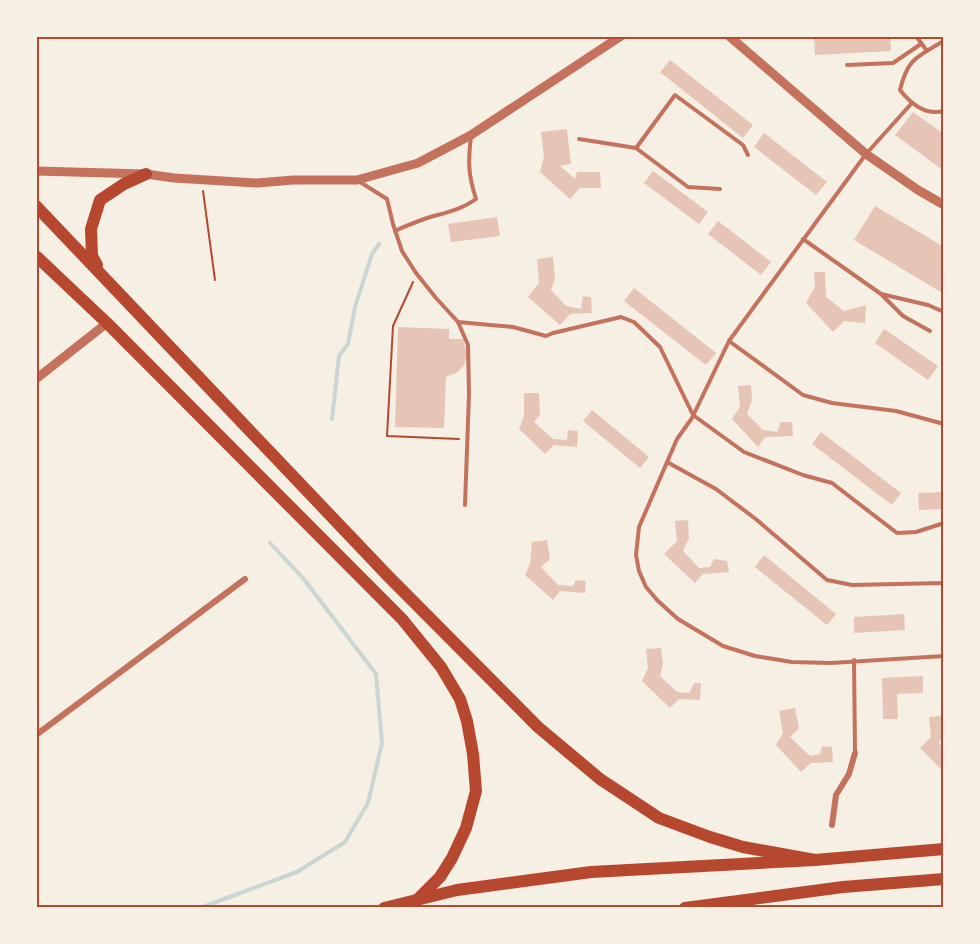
<svg xmlns="http://www.w3.org/2000/svg" width="980" height="944" font-family="'Roboto Condensed',sans-serif">
  <style>
    .lines { fill: none; stroke-linecap: round; stroke-linejoin: round }
    .stream { stroke: #c9d6d2; stroke-width: 4 }
    .building { fill: #e6c5b7 }
    .path { stroke: #b5482f; stroke-width: 2 }
    .service { stroke: #c5725c; stroke-width: 4 }
    .minor { stroke: #c5725c; stroke-width: 6 }
    .tertiary { stroke: #c5725c; stroke-width: 9 }
    .trunk { stroke: #b5482f; stroke-width: 12 }
    .neatline { fill: none; stroke: #b5482f; stroke-width: 2 }
  </style>
  <rect width="100%" height="100%" fill="#f6efe4"/>
  <g class="lines">
    <g class="stream">
      <path d="M332,419L339,356L348,344L355,307L372,254L379,244"/>
      <path d="M200,908L297,872L345,842L368,803L382,743L376,674L303,578L270,543"/>
    </g>
  </g>
  <g class="building">
    <path d="M814,36H836L837,38L890,36L891,51L815,55Z"/>
    <path d="M670,60L753,125L743,138L660,72Z"/>
    <path d="M913,112L944,134V171L895,135Z"/>
    <path d="M567,129L571,164L560,166L575,179L577,172H600L601,188H580L570,199L540,172L544,157L541,132Z"/>
    <path d="M764,133L827,182L816,195L754,147Z"/>
    <path d="M653,171L708,212L699,224L644,183Z"/>
    <path d="M875,206L944,247V294L854,240Z"/>
    <path d="M497,217L500,236L451,242L448,224Z"/>
    <path d="M718,221L771,262L761,275L708,234Z"/>
    <path d="M553,257L555,278L551,290L566,306L581,309L583,296L591,297L592,313L570,314L560,325L528,297L539,283L537,259Z"/>
    <path d="M814,272H825L826,297L844,311L866,305L865,323L844,321L833,332L806,303L815,287Z"/>
    <path d="M634,288L716,353L706,365L624,301Z"/>
    <path d="M398,327L449,329V339H463L467,355L464,365L458,372L446,377L444,428L395,427Z"/>
    <path d="M884,329L938,366L928,380L875,343Z"/>
    <path d="M751,385L752,400L747,414L763,430L777,432L781,422H792L793,436L765,437L758,447L732,419L740,407L738,386Z"/>
    <path d="M524,393H539L540,415L534,422L553,439L567,440L568,430L578,431L577,447L554,445L545,454L519,429L524,416Z"/>
    <path d="M592,410L649,457L640,468L583,421Z"/>
    <path d="M821,432L901,493L892,505L812,444Z"/>
    <path d="M944,492V509L919,510L918,493Z"/>
    <path d="M688,520L689,538L683,551L699,568L710,567L714,559L727,561L729,572L703,574L695,583L664,554L677,541L675,521Z"/>
    <path d="M547,540L550,559L541,567L558,585L573,586L576,580L586,581L585,593L560,591L553,600L525,575L530,564L532,542Z"/>
    <path d="M764,555L836,614L827,625L755,567Z"/>
    <path d="M904,614L905,630L854,633V617Z"/>
    <path d="M661,648L663,664L660,676L677,692L689,693L694,683H701L700,700L679,699L670,708L642,681L648,668L646,649Z"/>
    <path d="M923,676V693L897,694L898,719H883L882,678Z"/>
    <path d="M795,708L799,728L790,737L810,756L820,754L822,746L832,747L833,762L811,763L801,772L776,745L783,733L779,711Z"/>
    <path d="M941,716L943,735L939,743L944,749V772L920,748L931,737L929,717Z"/>
  </g>
  <g class="lines">
    <g class="path">
      <path d="M203,191L215,280"/>
      <path d="M413,282L393,326L387,436L459,439"/>
    </g>
    <g class="service">
      <path d="M916,36L927,51"/>
      <path d="M944,43L942,42C916,57 907,60 900,90C911,104 925,116 944,111"/>
      <path d="M847,65L893,63L921,44"/>
      <path d="M911,104L866,154L729,341L692,418L677,439L639,527L636,555L639,571L646,587L658,601L678,619L723,646L755,656L792,662L831,663L944,656"/>
      <path d="M579,139L636,148L675,95L743,145L748,155"/>
      <path d="M636,148L688,187L720,189"/>
      <path d="M360,182L387,199L393,224L402,251L416,273L436,298L458,322L468,345L469,394L465,505"/>
      <path d="M395,231C405,226 416,222 427,218C444,213 461,210 476,199C468,174 468,162 471,136"/>
      <path d="M803,239L881,294L928,305L944,312"/>
      <path d="M881,294L903,316L930,331"/>
      <path d="M458,322L513,327L546,336L553,333L621,317L634,322L660,347L693,415L744,452L803,475L832,483L897,533L916,532L944,523"/>
      <path d="M729,341L803,395L832,403L896,411L944,424"/>
      <path d="M667,462L716,489L757,520L827,580L852,585L944,583"/>
      <path d="M854,660L855,752"/>
    </g>
    <g class="minor">
      <path d="M36,735L245,579"/>
      <path d="M832,825L836,795L849,774L855,753"/>
    </g>
    <g class="tertiary">
      <path d="M729,36L866,154L918,190L944,205"/>
      <path d="M36,171L146,174L174,178L257,183L293,180H357L418,163L471,135L621,36"/>
      <path d="M36,379L107,323"/>
    </g>
    <g class="trunk">
      <path d="M36,206L388,576L538,727L600,779L659,818L710,837L743,847L815,860"/>
      <path d="M36,256L107,323L402,619L441,667L460,699L467,721L473,754L476,791L466,828L452,858L440,877L409,908"/>
      <path d="M97,265L92,256L91,229L100,200L124,184L146,174"/>
      <path d="M384,908L457,890L591,872L815,860L944,849"/>
      <path d="M685,908L843,887L944,879"/>
    </g>
  </g>
  <rect width="980" height="944" fill="none" stroke="#f6efe4" stroke-width="75"/>
  <rect x="38" y="38" width="904" height="868" class="neatline"/>
</svg>
